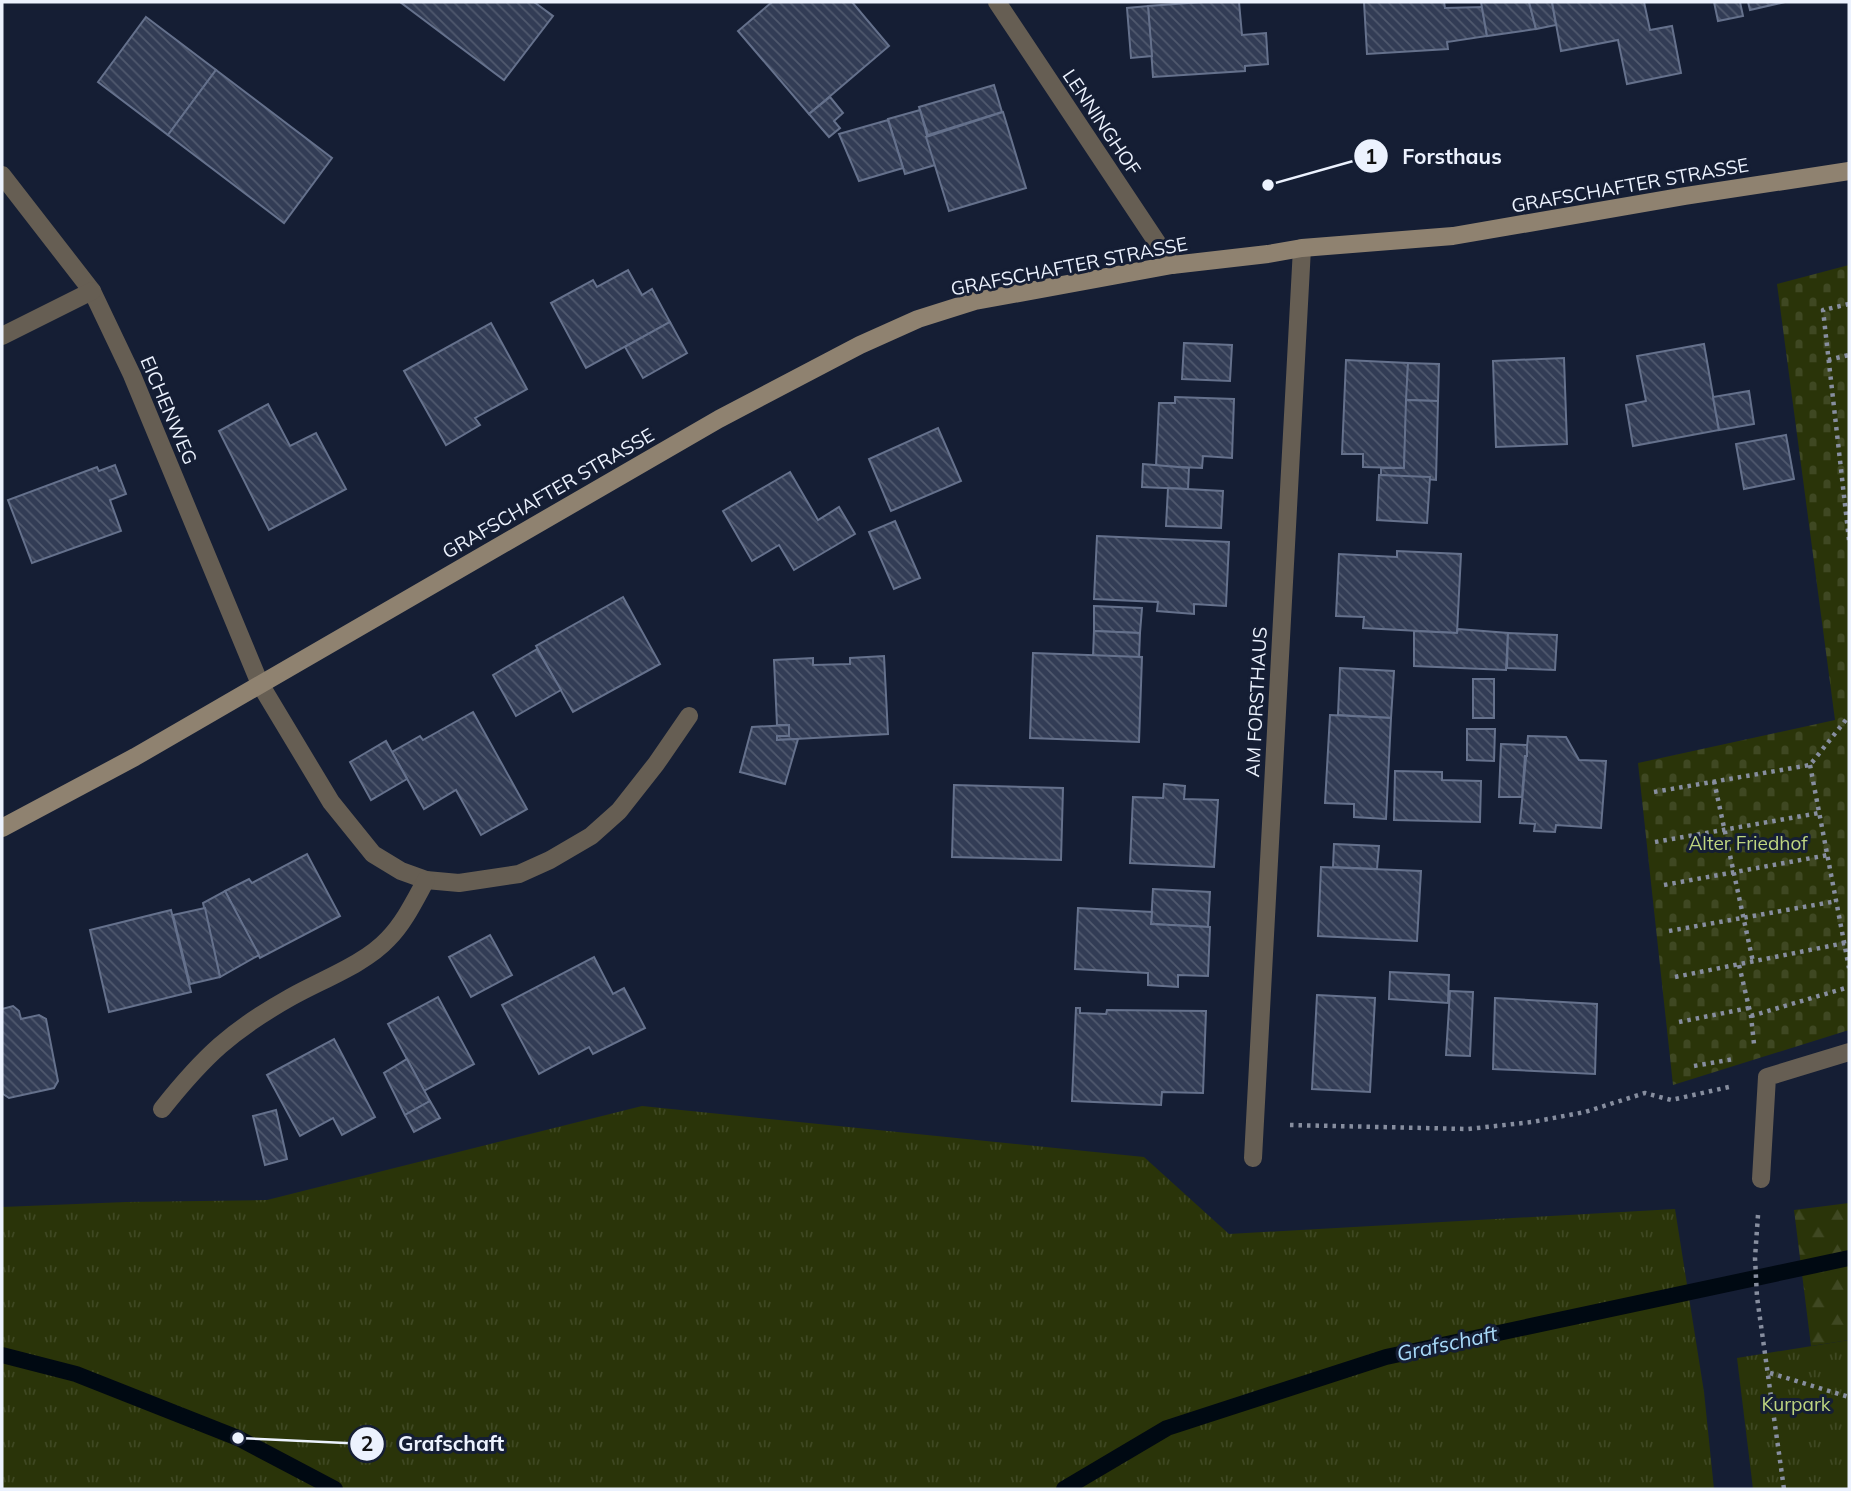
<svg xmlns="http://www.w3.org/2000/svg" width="1851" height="1491" font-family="Mulish,sans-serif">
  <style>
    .grass { fill: url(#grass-tufts) }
    .forest { fill: url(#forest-firs) }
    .cemetery { fill: url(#cemetery-stones) }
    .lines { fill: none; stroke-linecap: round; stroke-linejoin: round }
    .stream { stroke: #000912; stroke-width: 16 }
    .building { fill: url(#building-back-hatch); stroke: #65718c; stroke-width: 2 }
    .path { stroke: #878e9f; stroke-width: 4.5; stroke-dasharray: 3.5 5; stroke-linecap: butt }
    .lane { stroke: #665e53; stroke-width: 18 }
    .street { stroke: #665e53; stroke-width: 18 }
    .secondary { stroke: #8f8270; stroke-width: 18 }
    .labels { text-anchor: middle; stroke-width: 6; stroke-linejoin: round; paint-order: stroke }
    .street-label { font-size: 19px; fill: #ecf2fe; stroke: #151e34 }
    .park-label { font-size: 19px; fill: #bed580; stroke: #151e34 }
    .water-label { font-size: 21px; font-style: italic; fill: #a8daf9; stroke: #151e34 }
    .leader { fill: none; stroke: #ecf2fe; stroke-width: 2.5 }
    .callout-dot { fill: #ecf2fe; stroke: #151e34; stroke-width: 2.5 }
    .mark-label { font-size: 21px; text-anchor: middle; font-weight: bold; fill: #111 }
    .callout-label { font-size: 21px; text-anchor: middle; font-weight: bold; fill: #ecf2fe; stroke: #151e34; stroke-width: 6; stroke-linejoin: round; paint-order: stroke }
  </style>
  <defs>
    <pattern id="grass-tufts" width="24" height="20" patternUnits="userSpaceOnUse" patternTransform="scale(1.75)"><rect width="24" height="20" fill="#2a3409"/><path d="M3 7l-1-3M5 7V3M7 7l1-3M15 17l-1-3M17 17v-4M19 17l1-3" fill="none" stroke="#3f4822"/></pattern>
    <pattern id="forest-firs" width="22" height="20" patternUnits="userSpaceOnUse" patternTransform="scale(1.75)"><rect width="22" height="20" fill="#2a3409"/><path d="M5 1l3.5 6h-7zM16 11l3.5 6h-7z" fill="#3f4822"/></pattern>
    <pattern id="cemetery-stones" width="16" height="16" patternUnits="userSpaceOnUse" patternTransform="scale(1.75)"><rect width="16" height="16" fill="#2a3409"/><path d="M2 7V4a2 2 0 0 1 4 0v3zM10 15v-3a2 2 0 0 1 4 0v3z" fill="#3f4822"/></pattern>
    <pattern id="building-back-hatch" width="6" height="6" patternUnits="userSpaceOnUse" patternTransform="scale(1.75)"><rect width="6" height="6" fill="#323c55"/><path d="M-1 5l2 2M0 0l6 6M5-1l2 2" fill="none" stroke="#50596e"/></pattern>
  </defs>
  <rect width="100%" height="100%" fill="#151e34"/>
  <g class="grass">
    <path d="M642,1106L1144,1157L1229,1234L1675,1209L1704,1392L1714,1489H2V1207L126,1202L267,1200Z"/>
    <path d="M1849,1340V1489H1753L1737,1358Z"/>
  </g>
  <path class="forest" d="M1849,1203V1340L1811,1346L1794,1210Z"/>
  <path class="cemetery" d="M1849,265V1030L1673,1085L1638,763L1835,720L1777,284Z"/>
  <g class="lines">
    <g class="stream">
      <path d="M2,1355L76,1374L238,1438L335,1489"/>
      <path d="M1064,1489L1167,1428L1386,1357L1849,1258"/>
    </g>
  </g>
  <g class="building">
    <path d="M400,2H534L553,16L504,80Z"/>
    <path d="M772,2H852L889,46L809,114L738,31Z"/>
    <path d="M1203,2H1239L1242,35L1266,33L1268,64L1245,66V71L1153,77L1148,6Z"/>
    <path d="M1364,2H1444L1445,8L1482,7L1487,36L1447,42L1448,49L1367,54Z"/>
    <path d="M1481,2H1529L1536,29L1487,36Z"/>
    <path d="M1529,2H1552L1556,25L1536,29Z"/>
    <path d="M1552,2H1644L1650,30L1672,26L1681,73L1627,84L1618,40L1561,51Z"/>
    <path d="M1714,2H1740L1743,16L1718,21Z"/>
    <path d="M1748,2H1785L1750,10Z"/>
    <path d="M1148,6L1152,56L1131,58L1127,8Z"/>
    <path d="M146,17L216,70L168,135L98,82Z"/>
    <path d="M216,70L332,158L284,223L168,135Z"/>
    <path d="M994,85L1002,112L928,135L919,107Z"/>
    <path d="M830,97L843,113L834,121L840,128L829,137L809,114Z"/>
    <path d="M920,110L935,165L905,174L888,119Z"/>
    <path d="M1003,112L1026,188L949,211L926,137Z"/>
    <path d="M888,120L903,168L859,181L839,134Z"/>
    <path d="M628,270L642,295L652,289L670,322L586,368L551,303L593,280L597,287Z"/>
    <path d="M670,322L687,353L643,378L625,347Z"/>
    <path d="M491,323L527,389L475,418L480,425L446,445L404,371Z"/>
    <path d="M1184,343L1232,345L1230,381L1182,379Z"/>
    <path d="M1704,344L1719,430L1633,446L1626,405L1646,401L1637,356Z"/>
    <path d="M1564,358L1567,444L1496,447L1493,361Z"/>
    <path d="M1346,360L1408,363L1404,468L1363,467V454H1342Z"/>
    <path d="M1408,363L1439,364L1438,401L1406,400Z"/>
    <path d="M1749,391L1754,424L1719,430L1713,397Z"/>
    <path d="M1175,397L1234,399L1232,458L1203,456L1202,468L1156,466L1159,403H1175Z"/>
    <path d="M1406,400L1438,401L1436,480L1381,475V468H1404Z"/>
    <path d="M268,404L290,446L316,433L346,489L269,530L219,431Z"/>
    <path d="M938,428L961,481L891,511L869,459Z"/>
    <path d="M1786,435L1794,479L1744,489L1736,444Z"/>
    <path d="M1143,464L1189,468L1188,489L1142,487Z"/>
    <path d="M115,465L126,494L110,500L121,531L32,563L8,500L97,467L99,471Z"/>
    <path d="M790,472L818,520L839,507L855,534L794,570L779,545L752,561L723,511Z"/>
    <path d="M1379,475L1430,477L1427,523L1377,520Z"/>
    <path d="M1168,488L1223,491L1221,528L1166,526Z"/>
    <path d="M895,521L920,578L894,589L869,532Z"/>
    <path d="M1097,536L1229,542L1226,606L1194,604V614L1157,611L1158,602L1094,599Z"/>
    <path d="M1397,551L1461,554L1457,633L1363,628L1364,617L1336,616L1339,554L1397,557Z"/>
    <path d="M623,597L660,664L573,712L536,646Z"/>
    <path d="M1094,606L1142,608L1140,633L1094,631Z"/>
    <path d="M1458,629L1508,633L1506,670L1414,666V631L1457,633Z"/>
    <path d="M1094,631L1140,633L1139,658L1093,656Z"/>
    <path d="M1508,633L1557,635L1555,670L1507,668Z"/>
    <path d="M537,649L561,690L516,716L493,675Z"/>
    <path d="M1033,653L1142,657L1139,742L1030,738Z"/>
    <path d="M884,656L888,734L777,740V736H789V725H777L774,660L813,658V665L850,664V658Z"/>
    <path d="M1340,668L1394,671L1391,718L1338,715Z"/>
    <rect x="1473" y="679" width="21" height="39"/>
    <path d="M473,712L527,809L481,835L456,790L424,809L392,752L420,736L423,740Z"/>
    <path d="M1330,715L1391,718L1386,819L1354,817V804L1325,803Z"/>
    <path d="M789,725V736H777V740L798,739L785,784L740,772L752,727Z"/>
    <path d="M1467,729H1495L1494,761L1467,760Z"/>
    <path d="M1528,736L1566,737L1579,760L1606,761L1601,828L1556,825L1555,832L1534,831L1535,824L1520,823Z"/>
    <path d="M386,741L407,779L371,800L350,762Z"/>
    <path d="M1501,744L1527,745V756H1525L1522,797H1499Z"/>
    <path d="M1395,771L1442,772V780L1481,781L1480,822L1394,820Z"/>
    <path d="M1164,784L1185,786L1184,799L1218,800L1214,867L1130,863L1133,797L1163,798Z"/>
    <path d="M954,785L1063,788L1061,860L952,857Z"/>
    <path d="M1334,844L1379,846L1377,869L1333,867Z"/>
    <path d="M307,854L340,916L260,958L225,891L249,879L252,883Z"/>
    <path d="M1321,867L1421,871L1417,941L1318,936Z"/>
    <path d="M1153,889L1210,892L1208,927L1151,924Z"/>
    <path d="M225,891L259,955L220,977L203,903Z"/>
    <path d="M205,908L220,977L190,984L173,915Z"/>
    <path d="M1078,908L1152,912L1151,924L1210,927L1208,976L1178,975V987L1148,985V973L1075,969Z"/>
    <path d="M171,910L191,992L109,1012L90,930Z"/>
    <path d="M490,935L512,975L471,997L449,957Z"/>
    <path d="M594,957L613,994L624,988L645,1028L593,1054L589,1047L539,1074L502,1005Z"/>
    <path d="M1390,972L1449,975L1448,1003L1389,999Z"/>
    <path d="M1450,991L1473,992L1470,1056L1446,1055Z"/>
    <path d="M1317,995L1375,998L1370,1092L1312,1089Z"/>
    <path d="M438,997L474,1064L424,1091L388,1024Z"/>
    <path d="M1495,998L1597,1004L1595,1074L1493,1069Z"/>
    <path d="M13,1006L19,1011L21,1019L39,1015L46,1019L58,1081L54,1088L9,1098L3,1094L2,1090V1009Z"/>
    <path d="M1076,1008H1080V1013L1106,1014L1107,1010L1206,1011L1203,1093L1162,1092L1161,1105L1072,1101Z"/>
    <path d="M334,1039L375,1117L342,1135L333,1118L300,1136L267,1075Z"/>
    <path d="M407,1059L430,1101L405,1115L384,1073Z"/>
    <path d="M430,1101L440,1118L414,1132L405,1115Z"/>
    <path d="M276,1110L287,1159L265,1165L253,1116Z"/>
  </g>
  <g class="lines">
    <g class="path">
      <path d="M1849,304L1823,310L1849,540"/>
      <path d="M1828,360L1849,355"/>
      <path d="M1810,765L1849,968"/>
      <path d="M1714,781L1753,962"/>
      <path d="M1654,792L1810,765L1849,716"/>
      <path d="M1655,842L1819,813"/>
      <path d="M1664,885L1828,855"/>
      <path d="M1669,931L1837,901"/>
      <path d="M1739,965L1751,1016L1754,1044"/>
      <path d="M1675,977L1845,943"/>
      <path d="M1751,1016L1849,987"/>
      <path d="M1679,1022L1749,1008"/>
      <path d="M1694,1066L1734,1059"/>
      <path d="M1290,1125L1468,1129L1532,1122L1585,1112L1645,1093L1671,1100L1729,1087"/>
      <path d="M1758,1215L1755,1258L1757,1297L1784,1489"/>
      <path d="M1770,1373L1849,1397"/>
    </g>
    <path class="lane" d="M1761,1179L1767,1077L1849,1052"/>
    <g class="street">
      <path d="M997,2L1172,265"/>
      <path d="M2,175L92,291L132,375L260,684L331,802L373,854L401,871L426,880L459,883L519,874L550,860L591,836L619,811L656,764L689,716"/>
      <path d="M2,336L92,291"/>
      <path d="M162,1109C204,1056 232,1030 291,997C321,980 365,964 388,939C404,923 415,900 426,880"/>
      <path d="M1253,1158L1302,248"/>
    </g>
    <path class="secondary" d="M2,828L135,757L719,419L860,345L918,319L975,301L1172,265L1268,254L1302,248L1453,236L1685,196L1849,171"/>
  </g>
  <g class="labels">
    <g class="street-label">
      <text transform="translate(1102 122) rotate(56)" y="7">LENNINGHOF</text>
      <text transform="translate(1630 185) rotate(-10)" y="7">GRAFSCHAFTER STRASSE</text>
      <text transform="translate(1069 266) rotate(-11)" y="7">GRAFSCHAFTER STRASSE</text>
      <text transform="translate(169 410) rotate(67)" y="7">EICHENWEG</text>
      <text transform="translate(548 493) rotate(-30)" y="7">GRAFSCHAFTER STRASSE</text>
      <text transform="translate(1256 702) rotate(-87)" y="7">AM FORSTHAUS</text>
    </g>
    <g class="park-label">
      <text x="1748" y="850">Alter Friedhof</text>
      <text x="1796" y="1411">Kurpark</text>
    </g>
    <g class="water-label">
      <text transform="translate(1447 1344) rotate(-12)" y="7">Grafschaft</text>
    </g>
  </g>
  <path class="leader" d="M1268 185L1371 156M238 1438L367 1444"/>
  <g class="callout-dot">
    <circle cx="1268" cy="185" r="7"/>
    <circle cx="238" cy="1438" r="7"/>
    <circle cx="1371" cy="156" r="18"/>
    <circle cx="367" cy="1444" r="18"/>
  </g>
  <g class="mark-label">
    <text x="1371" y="164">1</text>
    <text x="367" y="1451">2</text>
  </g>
  <g class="callout-label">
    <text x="1452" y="164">Forsthaus</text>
    <text x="451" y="1451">Grafschaft</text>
  </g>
  <rect width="1851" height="1491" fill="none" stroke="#ecf2fe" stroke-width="7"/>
</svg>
